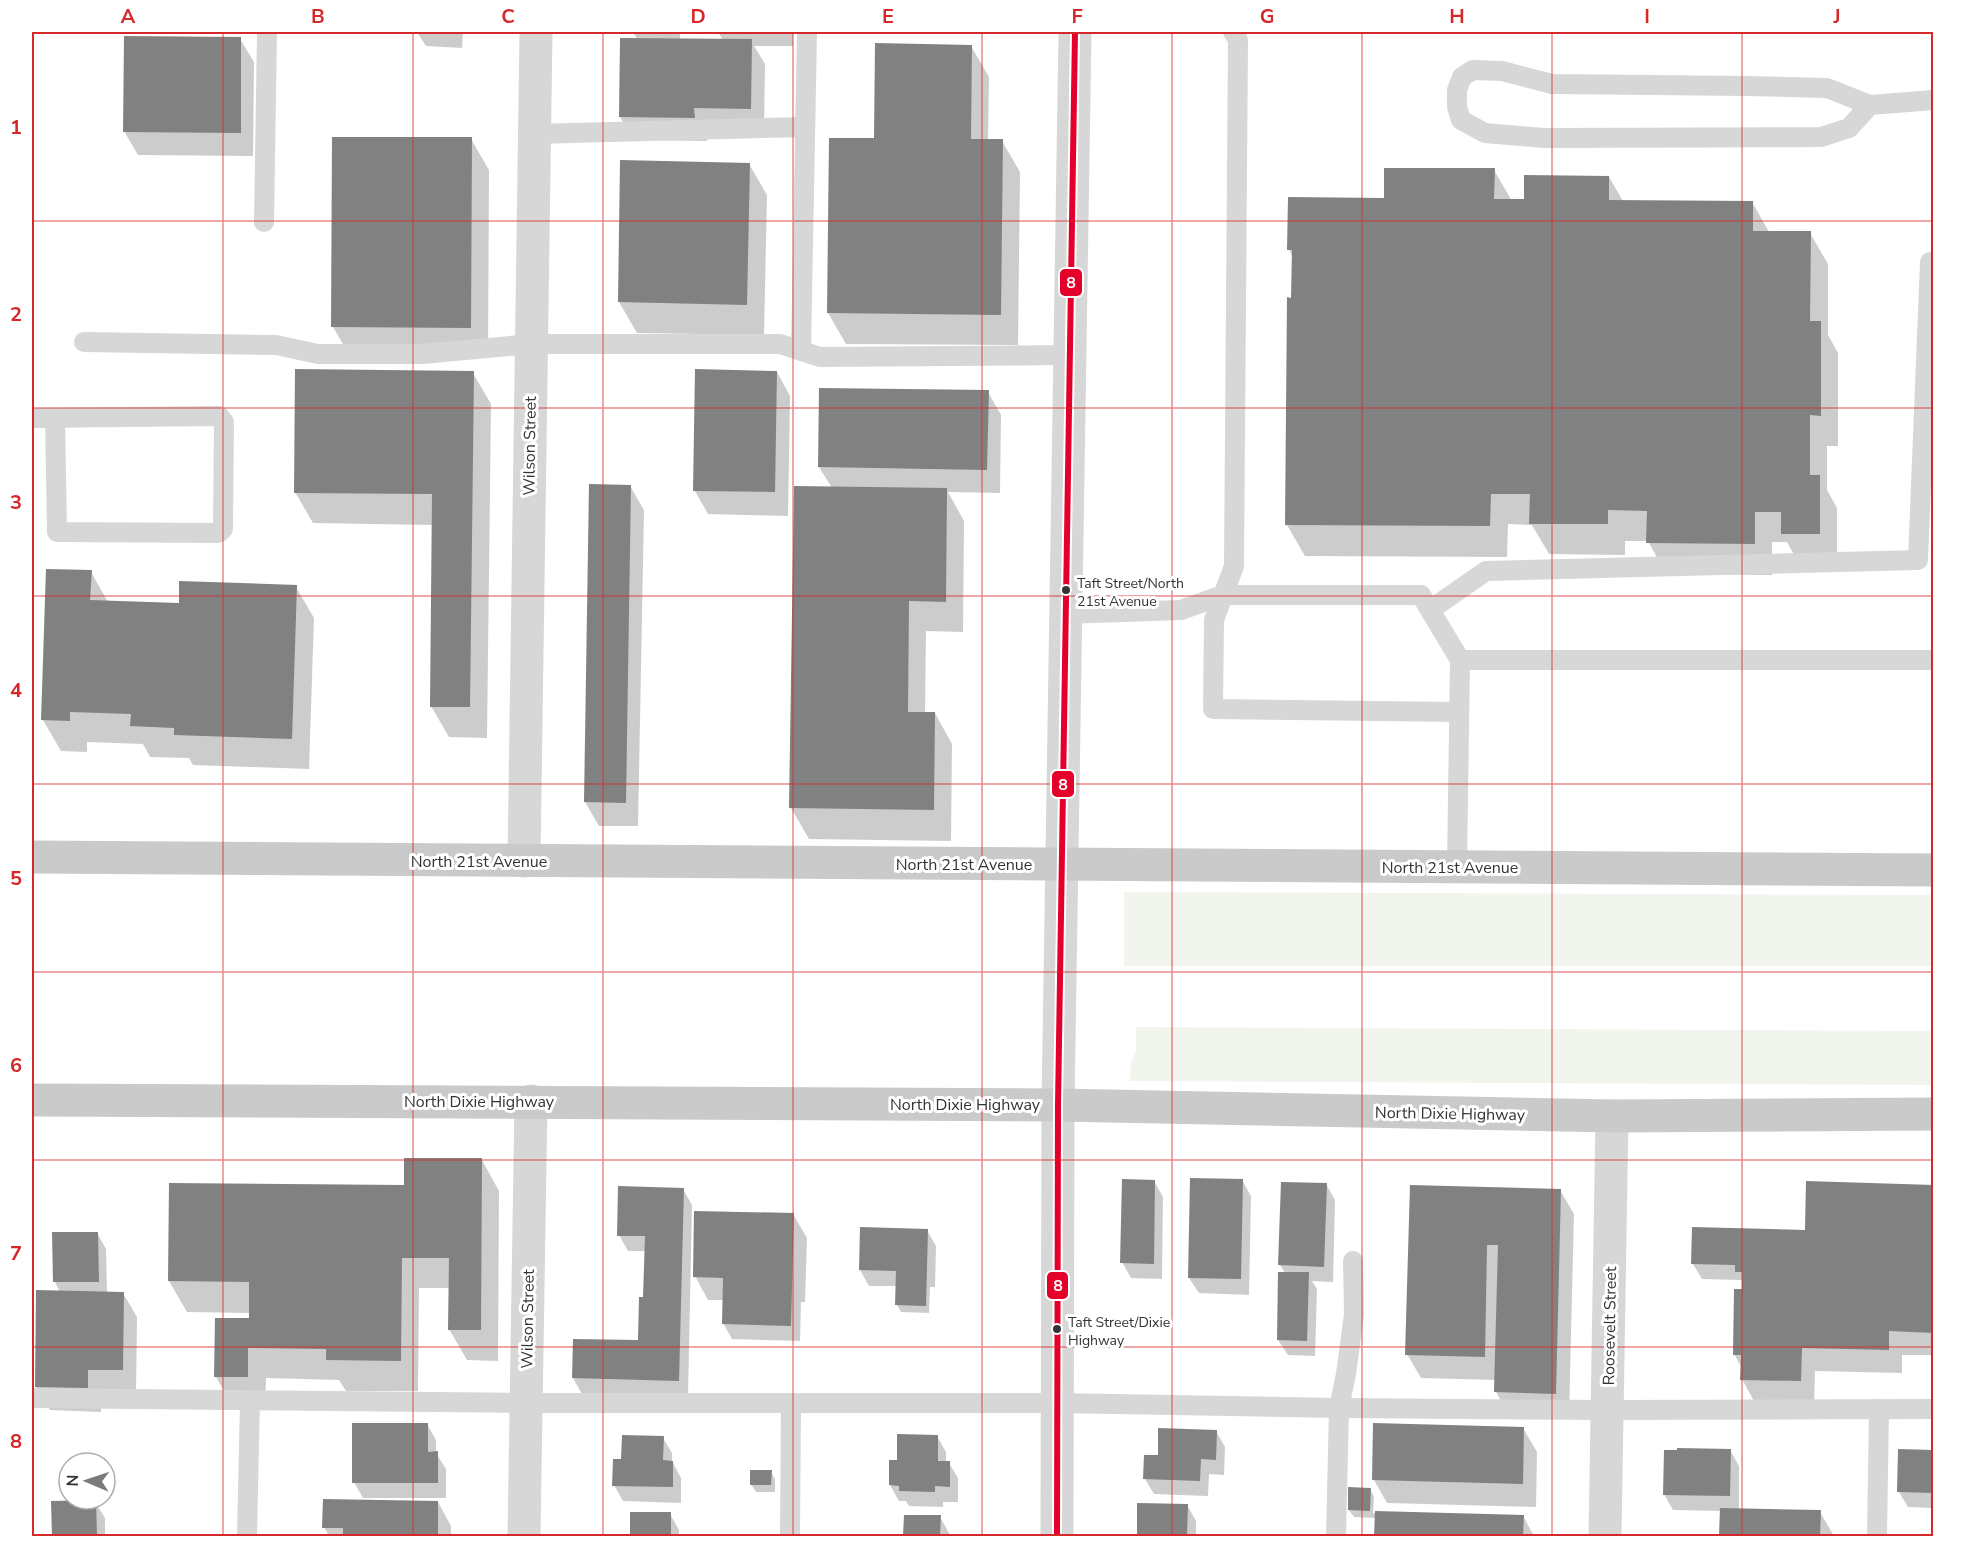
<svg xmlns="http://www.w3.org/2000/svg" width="1965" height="1568" font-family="'Nunito Sans',sans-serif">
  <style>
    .green { fill: #f1f5ed }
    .shadow { fill: #0003 }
    .building { fill: #818181 }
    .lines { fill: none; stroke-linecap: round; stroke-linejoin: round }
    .service { stroke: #d7d7d7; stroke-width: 20 }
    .minor { stroke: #d7d7d7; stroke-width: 33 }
    .tertiary { stroke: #d7d7d7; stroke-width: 33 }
    .primary { stroke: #cacaca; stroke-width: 33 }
    .bus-1-casing { stroke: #fff; stroke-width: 10 }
    .bus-1 { stroke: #e4002b; stroke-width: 6 }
    .grid { fill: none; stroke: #d62828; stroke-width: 1.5; stroke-opacity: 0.55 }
    .bus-dot { fill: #333; stroke: #fff; stroke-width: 2 }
    .labels { text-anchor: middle; stroke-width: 6; stroke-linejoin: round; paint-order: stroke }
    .bus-label { font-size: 14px; fill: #333; stroke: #fff; text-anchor: start }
    .street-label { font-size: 16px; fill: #333; stroke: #fff }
    .line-badge { stroke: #fff; stroke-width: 2 }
    .badge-label { font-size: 16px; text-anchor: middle; font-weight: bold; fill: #fff }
    .neatline { fill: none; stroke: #d62828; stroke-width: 2 }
    .grid-label { font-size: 20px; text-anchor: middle; font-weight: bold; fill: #d62828 }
  </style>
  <rect width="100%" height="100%" fill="#fff"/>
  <g class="green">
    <path d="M1124,892L1933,895V966H1124Z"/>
    <path d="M1136,1027L1933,1031V1085L1130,1081L1131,1062L1136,1051Z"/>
  </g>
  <g class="shadow">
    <path d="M417,32H463L462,48L426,46Z"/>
    <path d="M633,32H680V40H723L718,32H793V46H754L765,64L764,132L707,131V141L634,140L620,117L637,39Z"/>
    <path d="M240,39L254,62L253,156L138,155L124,131Z"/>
    <path d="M971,46L989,77L988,141H1002L1020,172L1018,345L846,344L828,313L875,140Z"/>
    <path d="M471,139L489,170L488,358H351L333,327Z"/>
    <path d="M622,162L749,164L767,195L764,335L637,333L619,302Z"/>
    <path d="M1494,170L1512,201H1525L1609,177L1623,201L1752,202L1769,232L1810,233L1828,264V335L1838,353V446H1827V490L1837,508V565H1800L1787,542H1772V575L1666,574L1648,541H1625V555L1549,554L1532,525L1508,524L1507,557L1305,556L1287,525L1293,258L1289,249L1385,200Z"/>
    <path d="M777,372L790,396L788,516L708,514L695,491Z"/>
    <path d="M473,373L491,404L487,738L449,737L431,706L433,525L313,523L295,492Z"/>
    <path d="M988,392L1001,415L1000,493L948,492L964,521L963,632L926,631L925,713H935L952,744L951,841L809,839L791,808L796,488H832L819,467Z"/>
    <path d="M630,486L644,510L638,826H599L585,802Z"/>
    <path d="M91,572L108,602L180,604L296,587L314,618L309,769L193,765L189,758L150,757L143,744L87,742V752L61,751L43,720Z"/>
    <path d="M482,1160L499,1191L498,1361L467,1360L449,1329L450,1288H419L418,1391H346L339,1380L266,1378L265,1408H234L216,1377L250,1319V1313L187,1312L169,1281L170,1185L405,1187Z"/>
    <path d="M1242,1180L1251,1196L1249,1295L1199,1293L1189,1278Z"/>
    <path d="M1154,1181L1163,1197L1162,1279L1131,1278L1122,1262Z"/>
    <path d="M1326,1184L1335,1200L1333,1282L1312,1281L1317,1289L1315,1356L1288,1355L1278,1340L1285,1273L1280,1265Z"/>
    <path d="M1934,1186V1355H1902V1373L1815,1371L1814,1404L1755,1403L1742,1379V1368L1734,1354L1743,1284L1741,1280L1702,1279L1693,1264L1806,1232Z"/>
    <path d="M1411,1187L1560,1190L1574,1214L1569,1417L1509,1415L1496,1392V1380L1421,1378L1407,1354Z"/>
    <path d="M683,1189L692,1205L688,1396L582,1394L573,1378L574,1340L639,1342L645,1298L646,1251H628L619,1235Z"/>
    <path d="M793,1214L807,1238L805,1302H801L800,1341L732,1339L723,1323L724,1300H708L695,1276Z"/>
    <path d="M927,1230L936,1246L935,1287H930L929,1313L901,1312L897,1305V1286H869L860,1270Z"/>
    <path d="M97,1233L106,1249L107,1293H123L137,1317L136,1393H101V1412L50,1410L36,1387L60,1292L55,1282Z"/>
    <path d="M427,1424L436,1440V1453L446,1469V1498H363L354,1482Z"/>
    <path d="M1523,1428L1537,1452L1536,1507L1387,1503L1374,1480Z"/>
    <path d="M1216,1431L1225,1447L1224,1475L1209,1474L1208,1496L1154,1494L1145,1479L1159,1457Z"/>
    <path d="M937,1436L946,1452V1463H949L958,1478V1502H943V1507L909,1506L906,1501H899L890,1485L898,1461Z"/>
    <path d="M663,1438L672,1453V1461L681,1478V1503L623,1501L614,1485L622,1461Z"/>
    <path d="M1730,1450L1739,1466V1510L1820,1512L1834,1536H1721V1511L1673,1510L1664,1494Z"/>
    <path d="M1934,1451V1508L1908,1507L1899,1492Z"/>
    <path d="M771,1472L775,1479V1492H756L751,1484Z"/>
    <path d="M1370,1489L1374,1497L1373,1513L1523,1516L1534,1536H1375L1376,1518L1354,1517L1349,1510Z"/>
    <path d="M53,1502H95L105,1518V1536H53Z"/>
    <path d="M438,1502L451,1526V1536H329L324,1527Z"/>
    <path d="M1139,1504L1187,1505L1196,1521V1536H1138Z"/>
    <path d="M632,1513L670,1514L679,1530V1536H632Z"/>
    <path d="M905,1516L940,1517L949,1533V1536H905Z"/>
  </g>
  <g class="building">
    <path d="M124,36L241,37V133L123,132Z"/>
    <path d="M620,38L752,39L751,109L694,108L695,118L619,117Z"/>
    <path d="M875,43L972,45L971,139H1003L1001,315L827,313L829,138H874Z"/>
    <path d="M332,137H472L471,328L331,327Z"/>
    <path d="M620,160L750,163L747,305L618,302Z"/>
    <path d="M1384,168H1495L1494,199H1524V175L1609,176V200L1753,201V231H1811L1810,321H1821V416L1810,415V475H1820V534H1781V512H1755V544L1646,543L1647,511L1608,510V524H1529L1530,494H1491L1490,526L1285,525L1287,297L1291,298L1292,250H1287L1288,197L1384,198Z"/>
    <path d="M295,369L474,371L470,707H430L432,494L294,493Z"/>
    <path d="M695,369L777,371L775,492L693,491Z"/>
    <path d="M819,388L989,390L987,470L818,467Z"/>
    <path d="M589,484L631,485L626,803L584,802Z"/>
    <path d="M794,486L947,488L946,602L909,601L908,712H935L934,810L789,808Z"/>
    <path d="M46,569L92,570L90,600L179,603V581L297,585L292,739L174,735V728L130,726L131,714L70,712V721L41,720Z"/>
    <path d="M404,1158H482L481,1330H448L449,1258H402L401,1361L326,1360V1349L248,1348V1377H214L215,1318H249V1282L168,1281L169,1183L404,1185Z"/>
    <path d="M1190,1178L1243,1179L1241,1279L1188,1278Z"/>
    <path d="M1122,1179L1155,1180L1154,1264L1120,1263Z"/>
    <path d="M1806,1181L1934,1185V1333L1889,1331V1350L1802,1348L1801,1381L1740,1380L1741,1355H1733L1734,1289H1742V1272H1735V1265L1691,1264L1692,1227L1805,1230Z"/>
    <path d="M1281,1182L1327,1183L1324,1267L1278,1265Z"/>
    <path d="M1410,1185L1561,1189L1556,1394L1494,1392L1498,1245H1487L1485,1357L1405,1355Z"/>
    <path d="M618,1186L684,1188L679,1381L572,1378L573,1339L638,1340L639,1297H643L645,1236H617Z"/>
    <path d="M694,1211L794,1213L791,1326L722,1324L723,1278L693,1277Z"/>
    <path d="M860,1227L928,1229L926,1306L895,1305L896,1271L859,1270Z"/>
    <path d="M52,1232H98L99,1282H53Z"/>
    <path d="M1278,1272H1309L1307,1341L1277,1340Z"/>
    <path d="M36,1290L124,1292L123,1370H88V1388L35,1387Z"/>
    <path d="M352,1423H428V1452L438,1451V1483H352Z"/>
    <path d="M1373,1423L1524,1427L1523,1484L1372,1480Z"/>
    <path d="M1158,1428L1217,1430L1216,1460L1201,1459L1200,1481L1143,1479L1144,1455H1158Z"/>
    <path d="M897,1434L938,1435V1461H950V1487L935,1486V1492L899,1491V1486L889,1485V1460H897Z"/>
    <path d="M622,1435L664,1436L663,1460L673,1461V1487L612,1486L613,1459H621Z"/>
    <path d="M1677,1448L1731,1449L1730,1496L1663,1495L1664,1450H1677Z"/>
    <path d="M1898,1449L1934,1450V1493L1897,1492Z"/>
    <path d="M750,1470H772L771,1485H750Z"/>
    <path d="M1348,1487L1371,1488L1370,1511L1348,1510Z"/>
    <path d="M323,1499L438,1501V1536H343V1528H322Z"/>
    <path d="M96,1500L97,1536H52L51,1501Z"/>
    <path d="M1137,1503L1188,1504L1187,1536H1137Z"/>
    <path d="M1720,1508L1821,1510L1820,1536H1719Z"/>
    <path d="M1375,1511L1524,1515L1523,1536H1374Z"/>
    <rect x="630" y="1512" width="41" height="24"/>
    <path d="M904,1515H941L940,1536H903Z"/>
  </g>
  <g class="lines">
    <g class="service">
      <path d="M1233,32L1238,40L1234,566L1214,620L1213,709L1459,712"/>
      <path d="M1870,105L1849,128L1821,137L1544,138L1485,133L1461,120L1457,107V90L1462,77L1473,70L1502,71L1552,84L1746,86L1827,88L1870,105L1934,100"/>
      <path d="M534,134L805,127"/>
      <path d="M264,222L267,32"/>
      <path d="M84,342L276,345L318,354H422L531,344H780L820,357L1069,355"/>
      <path d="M801,351L807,32"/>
      <path d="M32,418L219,416L224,422L223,529L220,532L217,533L57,532L55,418"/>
      <path d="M1430,610L1486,571L1918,560L1930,262H1934"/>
      <path d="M1065,614L1181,610L1223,595H1421L1460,660"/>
      <path d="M1457,867L1460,660H1934"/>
      <path d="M32,1398L526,1403H1057L1339,1408L1607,1410L1934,1409"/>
      <path d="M247,1536L250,1400"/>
      <path d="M790,1536L791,1403"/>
      <path d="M1336,1536L1339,1408L1346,1374L1354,1314L1353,1261"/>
      <path d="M1877,1536L1879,1409"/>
    </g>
    <g class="minor">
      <path d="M524,861L536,32"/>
      <path d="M524,1536L531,1101"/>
      <path d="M1605,1536L1612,1116"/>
    </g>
    <path class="tertiary" d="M1057,1536L1058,1105L1075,32"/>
    <g class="primary">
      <path d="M32,857L1934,870"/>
      <path d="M32,1100L1058,1105L1612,1116L1934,1114"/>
    </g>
    <defs>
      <path id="bus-1" d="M1057,1536L1058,1105L1075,32"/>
    </defs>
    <use href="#bus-1" class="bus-1-casing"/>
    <use href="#bus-1" class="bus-1"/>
  </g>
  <path class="grid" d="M223,32V1536M413,32V1536M603,32V1536M793,32V1536M982,32V1536M1172,32V1536M1362,32V1536M1552,32V1536M1742,32V1536M32,221H1934M32,408H1934M32,596H1934M32,784H1934M32,972H1934M32,1160H1934M32,1347H1934"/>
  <g class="bus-dot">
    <circle cx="1066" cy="590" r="5"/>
    <circle cx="1057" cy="1329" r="5"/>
  </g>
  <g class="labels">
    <g class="bus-label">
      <text x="1077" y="588">Taft Street/North<tspan x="1077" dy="18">21st Avenue</tspan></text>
      <text x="1068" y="1327">Taft Street/Dixie<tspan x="1068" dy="18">Highway</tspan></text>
    </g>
    <g class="street-label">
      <text transform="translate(529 446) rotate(-89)" y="6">Wilson Street</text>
      <text x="479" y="867">North 21st Avenue</text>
      <text x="964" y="870">North 21st Avenue</text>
      <text x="1450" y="873">North 21st Avenue</text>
      <text x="479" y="1107">North Dixie Highway</text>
      <text x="965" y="1110">North Dixie Highway</text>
      <text transform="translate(1450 1113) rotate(1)" y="6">North Dixie Highway</text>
      <text transform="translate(527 1319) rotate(-89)" y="6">Wilson Street</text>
      <text transform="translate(1609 1326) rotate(-89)" y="6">Roosevelt Street</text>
    </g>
  </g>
  <g class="line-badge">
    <rect x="1059" y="268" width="24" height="29" rx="6" fill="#e4002b"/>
    <rect x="1051" y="770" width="24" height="28" rx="6" fill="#e4002b"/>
    <rect x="1046" y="1271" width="23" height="29" rx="6" fill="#e4002b"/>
  </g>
  <g class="badge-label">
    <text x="1071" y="288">8</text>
    <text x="1063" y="790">8</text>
    <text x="1058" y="1291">8</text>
  </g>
  <rect width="1965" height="1568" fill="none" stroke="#ffffff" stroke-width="66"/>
  <g transform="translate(87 1481) rotate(272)"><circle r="28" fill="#ffffff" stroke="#adadad" stroke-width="1.5"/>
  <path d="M0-4.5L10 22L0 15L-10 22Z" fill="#7a7a7a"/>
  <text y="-9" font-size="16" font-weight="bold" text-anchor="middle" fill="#333333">N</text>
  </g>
  <rect x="33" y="33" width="1899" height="1502" class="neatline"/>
  <g class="grid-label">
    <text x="128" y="23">A</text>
    <text x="318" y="23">B</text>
    <text x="508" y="23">C</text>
    <text x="698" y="23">D</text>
    <text x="888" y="23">E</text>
    <text x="1077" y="23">F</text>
    <text x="1267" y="23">G</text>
    <text x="1457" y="23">H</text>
    <text x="1647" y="23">I</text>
    <text x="1837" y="23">J</text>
    <text x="16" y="134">1</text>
    <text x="16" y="321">2</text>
    <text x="16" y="509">3</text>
    <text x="16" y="697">4</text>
    <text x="16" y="885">5</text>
    <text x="16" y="1072">6</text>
    <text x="16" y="1260">7</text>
    <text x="16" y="1448">8</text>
  </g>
</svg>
